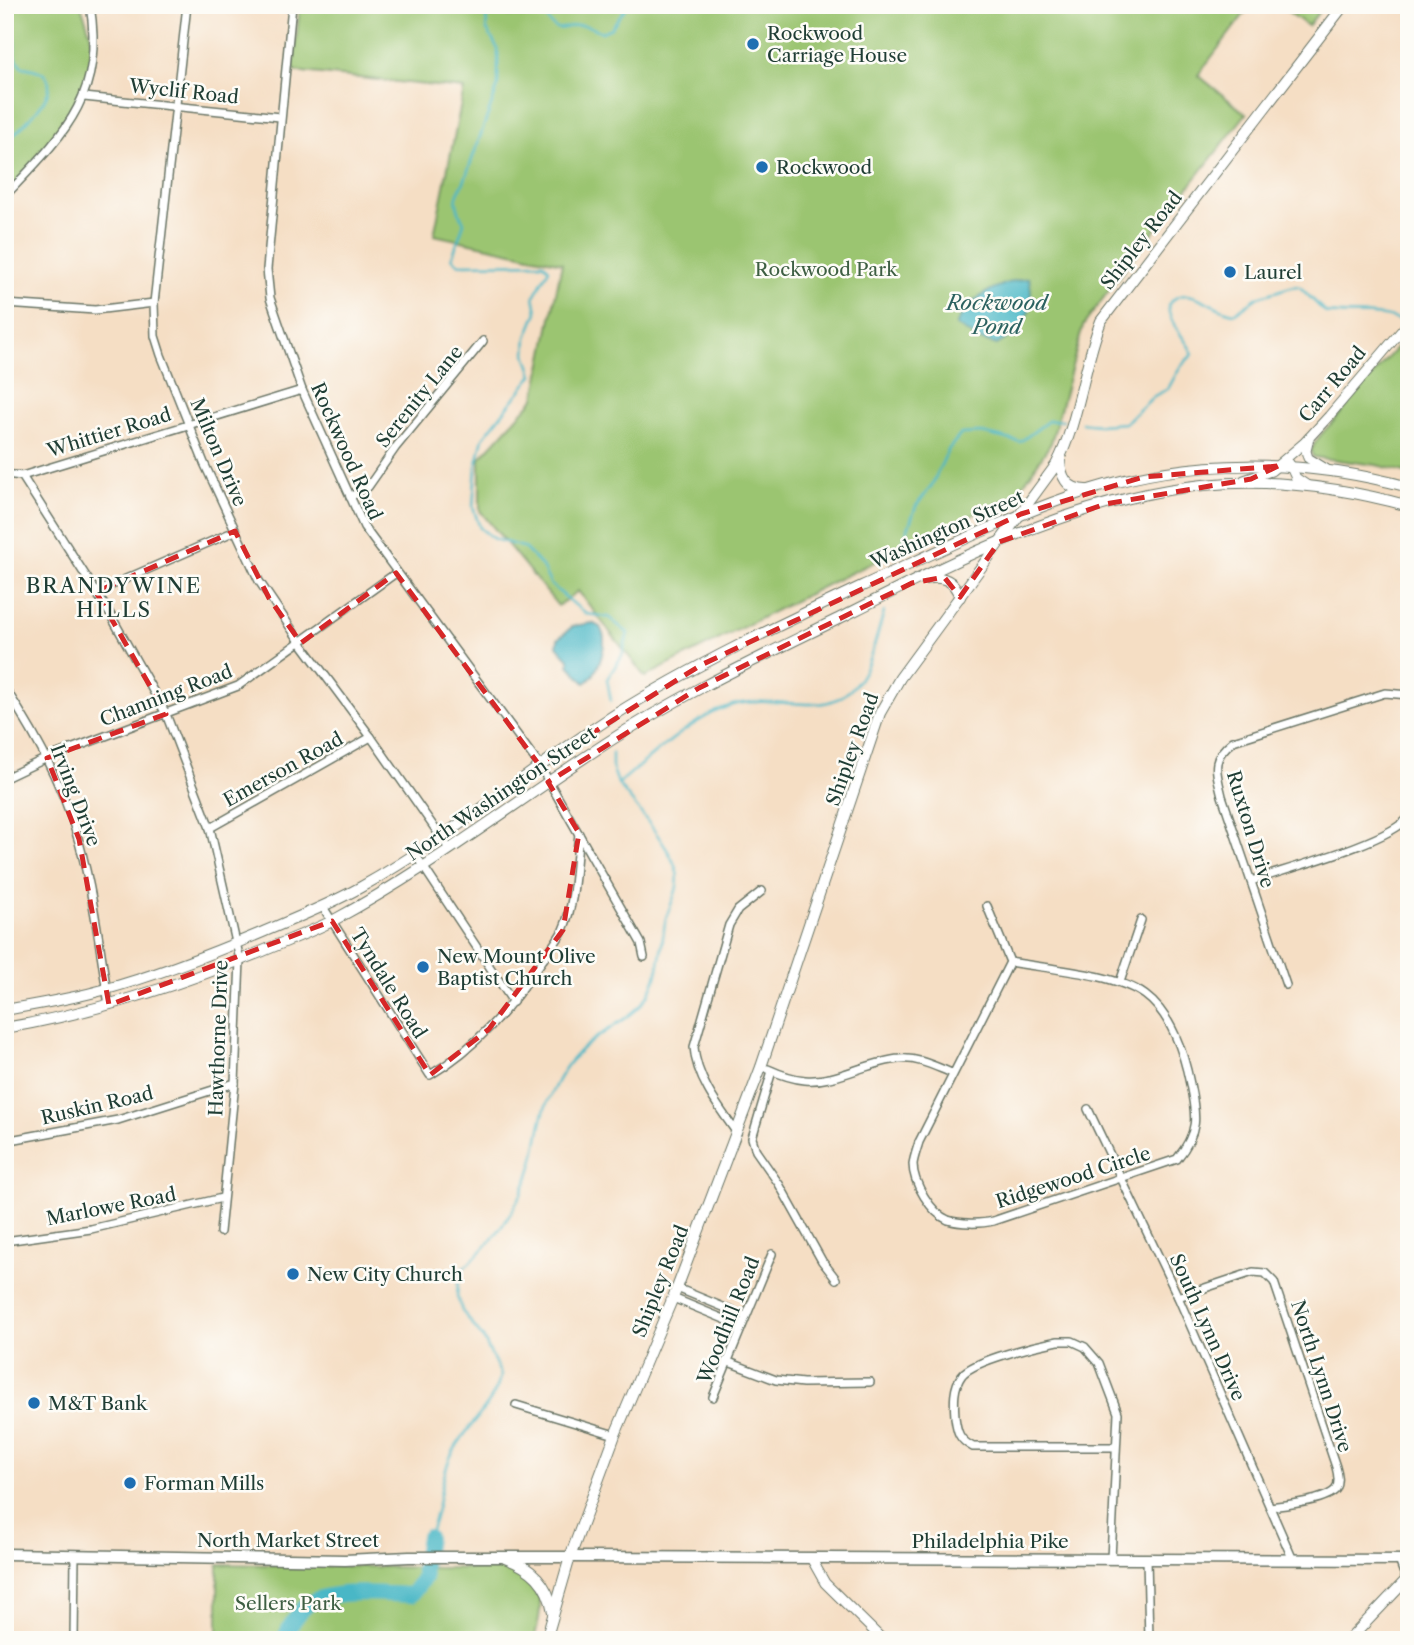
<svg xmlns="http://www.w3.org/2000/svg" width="1414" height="1645" font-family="'Libre Caslon Text',serif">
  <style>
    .green { fill: #9bc571; stroke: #5d8152; stroke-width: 2 }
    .water { fill: #4ab7c6; stroke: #347a7d; stroke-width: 2 }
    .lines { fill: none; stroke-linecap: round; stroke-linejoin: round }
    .stream { stroke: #4ab7c6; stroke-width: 2.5 }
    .river { stroke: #4ab7c6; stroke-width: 16 }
    .minor-casing { stroke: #6a7566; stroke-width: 10 }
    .tertiary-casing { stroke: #6a7566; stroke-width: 11 }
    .secondary-casing { stroke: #6a7566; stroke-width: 12 }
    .primary-casing { stroke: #6a7566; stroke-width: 13 }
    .minor { stroke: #fff; stroke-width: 7 }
    .tertiary { stroke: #fff; stroke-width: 9 }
    .secondary { stroke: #fff; stroke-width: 10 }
    .primary { stroke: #fff; stroke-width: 10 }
    .marked { fill: none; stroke: #d62828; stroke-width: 5; stroke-dasharray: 14 9; stroke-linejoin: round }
    .poi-dot { fill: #1f6fb2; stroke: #fdfcf7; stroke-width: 2.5 }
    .labels { text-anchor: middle; stroke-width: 5; stroke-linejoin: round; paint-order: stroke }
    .poi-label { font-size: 19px; fill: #1f3d34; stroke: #fdfcf7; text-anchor: start }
    .street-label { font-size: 19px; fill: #1f3d34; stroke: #fdfcf7 }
    .park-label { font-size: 19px; fill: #3e5f43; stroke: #fdfcf7 }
    .water-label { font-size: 21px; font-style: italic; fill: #2c6260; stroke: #fdfcf7 }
    .neighbourhood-label { font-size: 21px; letter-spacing: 2px; fill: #1f3d34; stroke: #fdfcf7 }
  </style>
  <rect width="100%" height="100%" fill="#fdfcf7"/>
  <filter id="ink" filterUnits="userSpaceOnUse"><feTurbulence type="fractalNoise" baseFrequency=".0143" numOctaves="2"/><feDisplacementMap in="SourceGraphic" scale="14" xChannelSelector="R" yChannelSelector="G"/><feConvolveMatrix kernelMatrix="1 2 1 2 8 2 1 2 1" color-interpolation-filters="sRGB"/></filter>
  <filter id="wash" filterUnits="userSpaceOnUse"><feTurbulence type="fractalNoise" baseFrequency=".00686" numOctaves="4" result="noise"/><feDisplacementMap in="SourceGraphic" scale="28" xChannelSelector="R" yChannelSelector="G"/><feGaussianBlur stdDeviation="1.57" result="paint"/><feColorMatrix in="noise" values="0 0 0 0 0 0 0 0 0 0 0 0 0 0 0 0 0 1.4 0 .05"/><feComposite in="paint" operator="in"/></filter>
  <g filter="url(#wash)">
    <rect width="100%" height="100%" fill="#f5dec4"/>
    <g class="green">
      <path d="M5,5H81C85,19 94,38 93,52C89,113 44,154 5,196Z"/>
      <path d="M300,5H372L534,17L580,5H1251L1198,75L1246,114L1124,270L1083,326L1051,443L1017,494L832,582L645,677L578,591L558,606L480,511V458L535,398L562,263L434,235L464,89L293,71Z"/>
      <path d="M1279,5H1324L1308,26Z"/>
      <path d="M1409,334V473L1376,465L1313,457L1311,451C1317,435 1330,426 1341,413C1364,387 1385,359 1409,334Z"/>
      <path d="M218,1564L504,1569C548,1578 543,1606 534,1640H214L218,1637Z"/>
    </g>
    <g class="water">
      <path d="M1029,278C1036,312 1026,328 997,345L977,339L956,325C970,296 999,283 1029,278Z"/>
      <path d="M592,623L600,627C602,631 604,635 604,639C605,651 596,678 585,683L569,665V659L557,646L558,639L573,626Z"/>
    </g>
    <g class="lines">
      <g class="stream">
        <path d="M5,143C25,124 83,74 22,67L14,55L15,39L9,5"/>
        <path d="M1082,423L1099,425L1125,423L1154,396L1168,389L1180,367L1193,354C1185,337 1169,325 1168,305C1188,279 1213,312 1235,313L1258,297L1294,286L1300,287L1326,313C1353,317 1381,310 1406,323"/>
        <path d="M898,557L916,506L931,487L948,450L961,434L982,433L1020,442L1048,421L1063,420"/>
        <path d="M611,701L607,679L622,656L628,633L608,617L586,614L551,585L541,565L523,547L494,539L480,528L473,507L476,467L483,438L533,375L526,354L527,337L537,312L534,296L549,269L543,263L459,264L452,258L464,223C456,204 452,200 464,182L498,86V49L487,30L486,10L491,6C512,17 523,6 544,13C558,38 558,26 581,25C588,25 595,29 602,32L611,28L628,5"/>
        <path d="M612,753V767L618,783"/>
        <path d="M428,1537C440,1512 439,1484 450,1458C464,1427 494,1407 501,1375L483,1338L462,1311L457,1296L459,1272C493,1244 521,1206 533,1163C539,1140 540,1114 552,1092C558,1079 565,1066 575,1056C591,1037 619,1026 638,1008C661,986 660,952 665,923C668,906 681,890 677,872C671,847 635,806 618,784C648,759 699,712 737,704C762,699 787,704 812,704C864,705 872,651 884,612"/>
      </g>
      <path class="river" d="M284,1640C290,1626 296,1614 308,1604C332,1588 383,1594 411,1595L424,1578L423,1570L428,1537"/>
    </g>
  </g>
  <g filter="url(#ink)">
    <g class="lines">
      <defs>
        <g id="minor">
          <path d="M187,5L154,303L155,336L161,355L204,463L259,581L301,643L371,737L450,850"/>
          <path d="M292,5L267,269L270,298L302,390L364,527L540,766L641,943L644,957"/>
          <path d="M84,97L280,117"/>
          <path d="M5,196C64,134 105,97 90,5"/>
          <path d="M5,304L95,310L154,303"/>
          <path d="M5,474L22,476L302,390"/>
          <path d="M22,476L110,614L166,714L210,828L240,960L235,1083L220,1232"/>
          <path d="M350,497L368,487L396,447L483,341"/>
          <path d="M96,592L235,531"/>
          <path d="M5,688C36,735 64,787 79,842C94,896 100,950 109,1005"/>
          <path d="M5,778L47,758L238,686L396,573"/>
          <path d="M210,828L371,737"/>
          <path d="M415,854L513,1002"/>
          <path d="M1251,881C1286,869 1389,842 1409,817"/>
          <path d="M987,906L1010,962C1048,969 1114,973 1145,995C1171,1014 1184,1053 1190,1084C1197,1117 1199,1132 1177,1159L993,1221C981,1224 960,1224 948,1220C931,1213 913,1183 913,1164C914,1157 917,1149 919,1142L1010,962"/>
          <path d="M323,907L430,1075C478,1047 511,1006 542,961C549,951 558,940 563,930C576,901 575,864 579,834"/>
          <path d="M1120,982L1141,920"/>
          <path d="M1286,985L1222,796C1216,770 1210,759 1233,741L1385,693L1409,695"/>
          <path d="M768,1069C779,1074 793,1079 805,1080C837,1083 868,1061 900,1059C918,1057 936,1067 952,1073"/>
          <path d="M772,1071L752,1138L756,1151L779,1184L822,1261L836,1279"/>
          <path d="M1088,1109L1178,1297L1293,1560"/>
          <path d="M737,1133C719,1108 696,1078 694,1047L729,925L738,910L762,891"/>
          <path d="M5,1141L118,1120L235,1083"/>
          <path d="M5,1241L91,1229L222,1198"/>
          <path d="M677,1288L745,1316"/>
          <path d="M1178,1297L1253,1272L1265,1273L1274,1282L1336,1467C1338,1474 1340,1482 1336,1489C1327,1501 1285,1505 1270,1507"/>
          <path d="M673,1298L741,1326"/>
          <path d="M726,1361L776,1380L803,1383L870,1382"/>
          <path d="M713,1397L772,1254"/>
          <path d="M516,1405L615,1435"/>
          <path d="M1111,1559L1118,1413L1099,1363L1085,1347L1072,1341H1058C1038,1345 974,1360 962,1375C953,1387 954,1403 955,1417C957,1432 959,1440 973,1447H1116"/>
          <path d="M1147,1559L1149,1640"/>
          <path d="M1399,1560L1409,1587"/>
          <path d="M74,1640L75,1555"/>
        </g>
        <g id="tertiary">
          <path d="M1309,438L1306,451L1308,458L1326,469"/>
          <path d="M1289,463L1296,478L1308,486"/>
          <path d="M1244,480L1271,471L1304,443L1329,416L1409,322"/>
          <path d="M811,1558L825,1583L883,1640"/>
        </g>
        <g id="secondary">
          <path d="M1060,458C1060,475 1066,490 1086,490"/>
          <path d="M926,579C943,575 954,580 960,597"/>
          <path d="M5,1010C38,1004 71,999 103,990C158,975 211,954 263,932C296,918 329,905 361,887C451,837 530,769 616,714C694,665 779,625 862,586C937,552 1011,515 1089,490C1192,457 1306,459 1409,487"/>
          <path d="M5,1028C94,1013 180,985 263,951C286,941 311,932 334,920C429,869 514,803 605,744C678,696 757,659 836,620C951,562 1072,499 1203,485C1270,478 1343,488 1409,506"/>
          <path d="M505,1558C532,1568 548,1583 553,1612"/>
          <path d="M546,1640L570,1557L615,1435L677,1288L761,1067L880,713L900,678L1056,465C1079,422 1083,367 1101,321L1344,5"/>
          <path d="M1349,1640L1409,1577"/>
        </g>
        <path id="primary" d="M5,1554L345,1560L409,1557H570L1409,1560"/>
      </defs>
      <use href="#minor" class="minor-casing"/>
      <use href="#tertiary" class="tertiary-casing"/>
      <use href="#secondary" class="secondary-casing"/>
      <use href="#primary" class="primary-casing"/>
      <use href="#minor" class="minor"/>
      <use href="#tertiary" class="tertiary"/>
      <use href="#secondary" class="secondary"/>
      <use href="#primary" class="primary"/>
    </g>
  </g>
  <path class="marked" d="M1278,466L1251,479L1105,504L999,542L960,597L944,577L912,583L699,688L548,782L579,833L563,930L489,1029L430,1075L332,921L109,1005L79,839L47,758L166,714L96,592L235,531L269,598L301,643L396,573L540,766L701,665L1021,514L1143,477Z"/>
  <g class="poi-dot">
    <circle cx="753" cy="44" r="7"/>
    <circle cx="762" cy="167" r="7"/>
    <circle cx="1230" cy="272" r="7"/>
    <circle cx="423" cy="967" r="7"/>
    <circle cx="293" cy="1274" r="7"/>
    <circle cx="34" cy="1403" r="7"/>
    <circle cx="130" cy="1483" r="7"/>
  </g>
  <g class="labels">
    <g class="poi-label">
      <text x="767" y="40">Rockwood<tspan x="767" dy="22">Carriage House</tspan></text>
      <text x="776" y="174">Rockwood</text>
      <text x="1244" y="279">Laurel</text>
      <text x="437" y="963">New Mount Olive<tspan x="437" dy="22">Baptist Church</tspan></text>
      <text x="307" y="1281">New City Church</text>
      <text x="48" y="1410">M&amp;T Bank</text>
      <text x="144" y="1490">Forman Mills</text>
    </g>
    <g class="street-label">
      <text transform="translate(184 91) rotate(6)" y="7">Wyclif Road</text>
      <text transform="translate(1141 240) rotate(-52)" y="7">Shipley Road</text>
      <text transform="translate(1332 384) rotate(-50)" y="7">Carr Road</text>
      <text transform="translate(419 396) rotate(-51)" y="7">Serenity Lane</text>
      <text transform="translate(109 432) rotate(-17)" y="7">Whittier Road</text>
      <text transform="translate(347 451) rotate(66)" y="7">Rockwood Road</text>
      <text transform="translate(219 452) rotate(67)" y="7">Milton Drive</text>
      <text transform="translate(947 529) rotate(-24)" y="7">Washington Street</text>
      <text transform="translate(166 695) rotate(-21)" y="7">Channing Road</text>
      <text transform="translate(852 749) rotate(-70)" y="7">Shipley Road</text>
      <text transform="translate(283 769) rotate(-29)" y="7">Emerson Road</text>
      <text transform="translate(501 793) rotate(-34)" y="7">North Washington Street</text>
      <text transform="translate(76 795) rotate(69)" y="7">Irving Drive</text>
      <text transform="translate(1251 829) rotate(73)" y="7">Ruxton Drive</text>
      <text transform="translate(389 983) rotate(58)" y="7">Tyndale Road</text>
      <text transform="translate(218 1038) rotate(-88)" y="7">Hawthorne Drive</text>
      <text transform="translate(97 1105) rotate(-13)" y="7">Ruskin Road</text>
      <text transform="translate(1073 1177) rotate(-18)" y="7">Ridgewood Circle</text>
      <text transform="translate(111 1206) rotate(-11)" y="7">Marlowe Road</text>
      <text transform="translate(660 1281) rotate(-68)" y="7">Shipley Road</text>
      <text transform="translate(728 1320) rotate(-68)" y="7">Woodhill Road</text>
      <text transform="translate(1208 1327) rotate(66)" y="7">South Lynn Drive</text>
      <text transform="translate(1322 1376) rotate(72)" y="7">North Lynn Drive</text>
      <text x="288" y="1547">North Market Street</text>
      <text x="990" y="1548">Philadelphia Pike</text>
    </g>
    <g class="park-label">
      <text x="826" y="276">Rockwood Park</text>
      <text x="288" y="1610">Sellers Park</text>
    </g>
    <g class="water-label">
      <text x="997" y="310">Rockwood<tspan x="997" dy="24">Pond</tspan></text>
    </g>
    <g class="neighbourhood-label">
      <text x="114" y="593">BRANDYWINE<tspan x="114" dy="24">HILLS</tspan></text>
    </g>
  </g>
  <rect width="1414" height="1645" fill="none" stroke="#fdfcf7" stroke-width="28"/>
</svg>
